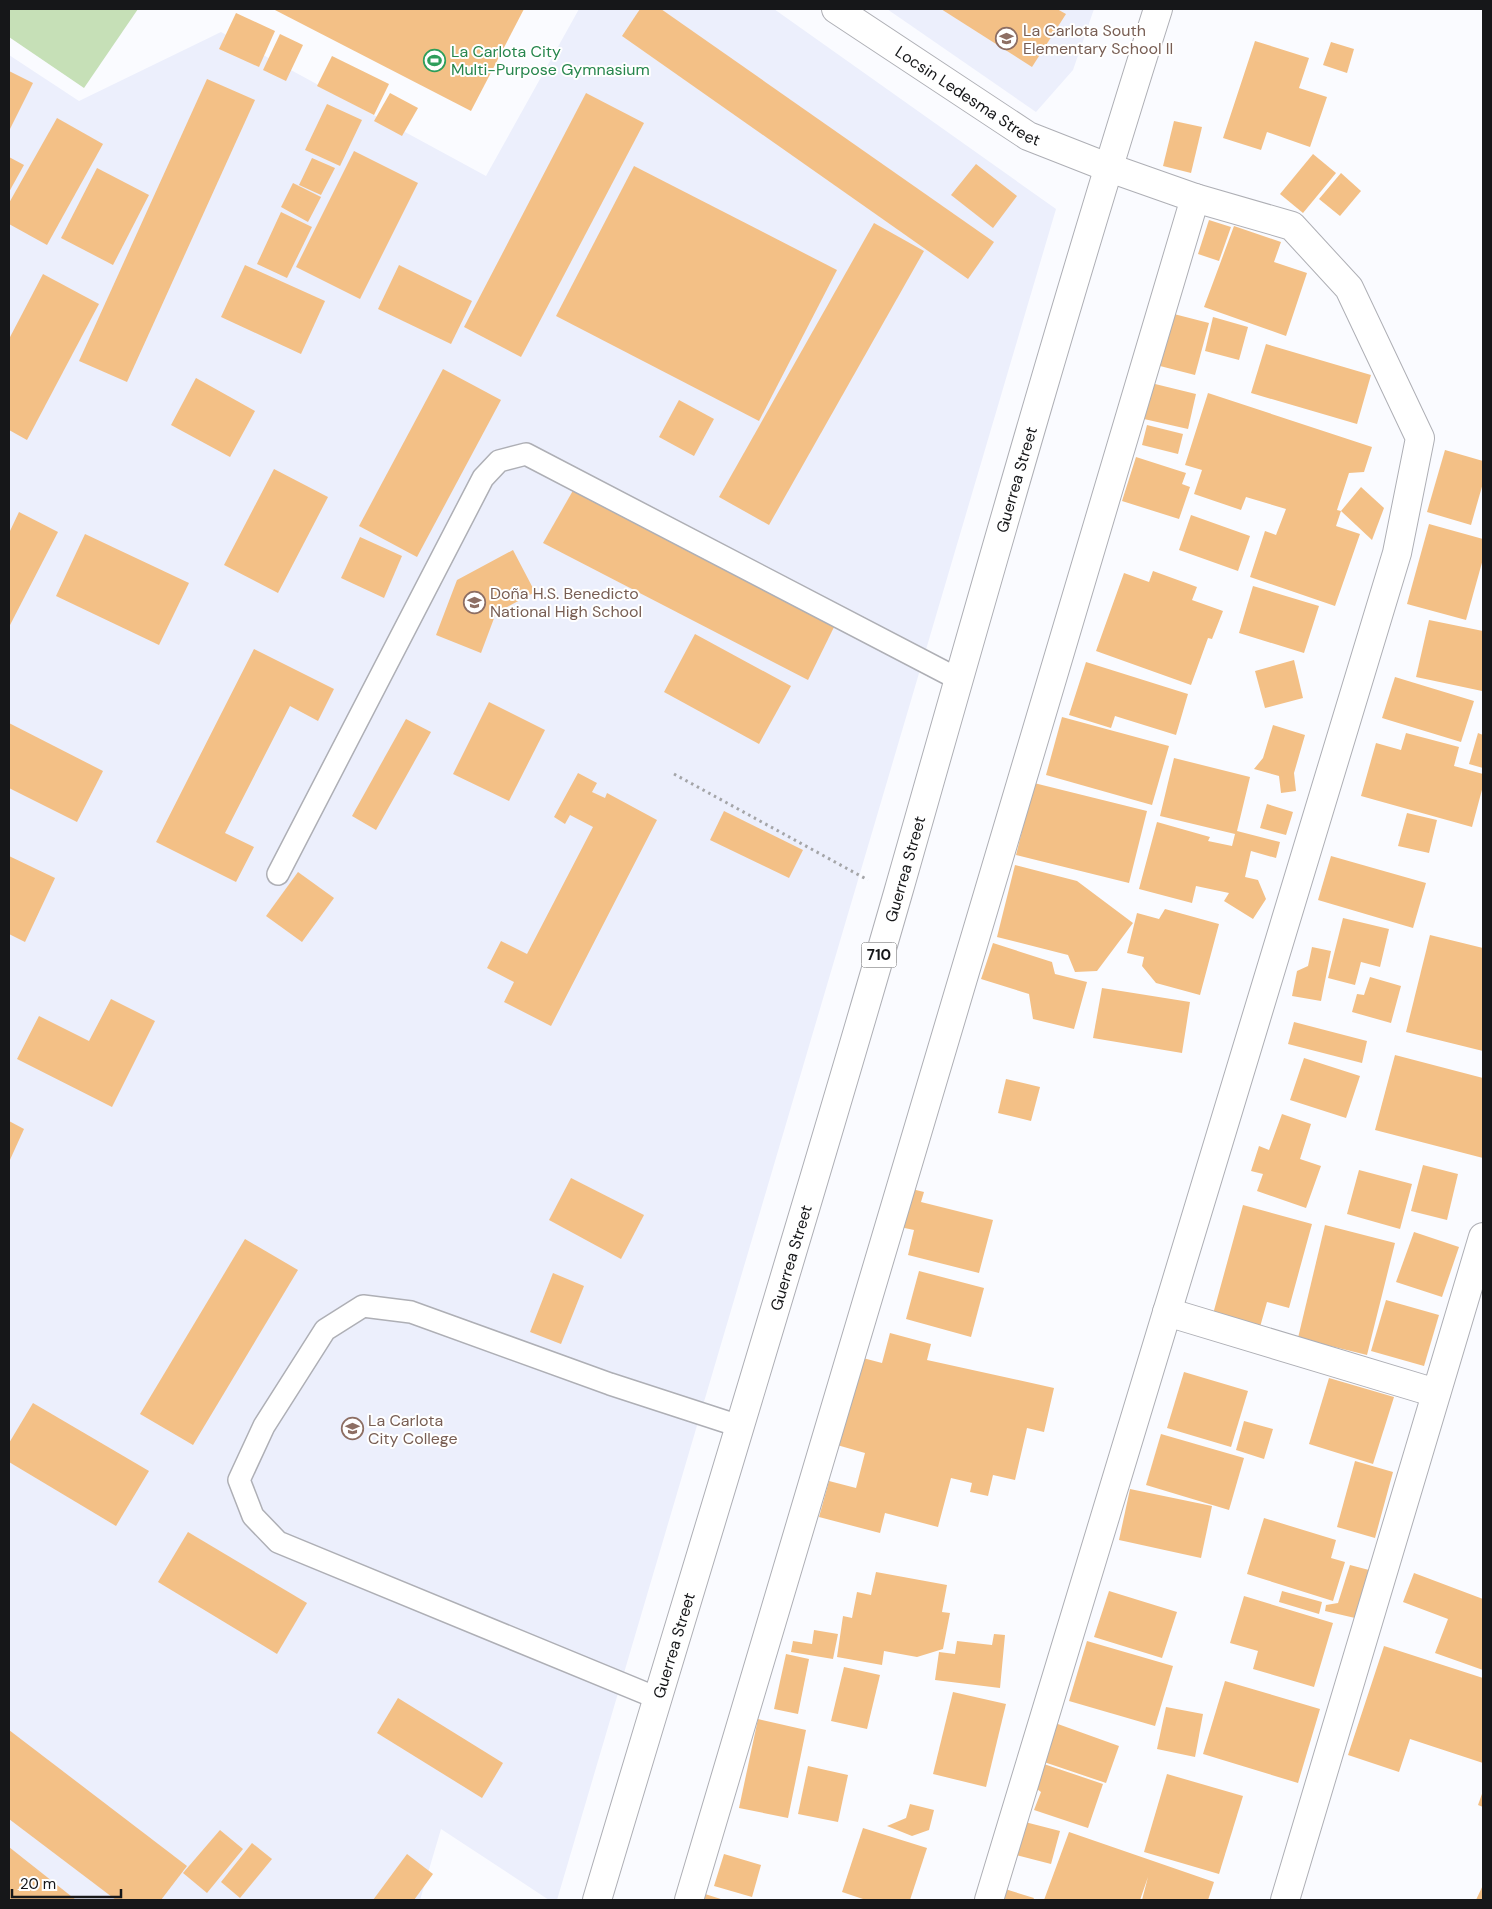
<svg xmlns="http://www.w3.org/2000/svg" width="1492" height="1909" font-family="'DM Sans',sans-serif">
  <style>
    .built { fill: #eceffc }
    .green { fill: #c6e0b7 }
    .building { fill: #f3c086 }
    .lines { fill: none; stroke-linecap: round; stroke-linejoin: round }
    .service-casing { stroke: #aeafb5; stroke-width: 24 }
    .minor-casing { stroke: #aeafb5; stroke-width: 30 }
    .primary-casing { stroke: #aeafb5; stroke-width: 30 }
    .path { stroke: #a4a5a8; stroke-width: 3; stroke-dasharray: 2.5 4; stroke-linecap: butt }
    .service { stroke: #fff; stroke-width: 21 }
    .minor { stroke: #fff; stroke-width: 28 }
    .primary { stroke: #fff; stroke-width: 28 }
    .labels { text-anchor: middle; stroke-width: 4; stroke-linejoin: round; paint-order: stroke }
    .shield { fill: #fff; stroke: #5c5d5e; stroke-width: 1 }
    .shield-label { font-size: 15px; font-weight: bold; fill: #161719 }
    .education-label { font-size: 16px; fill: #785e54; stroke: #fff; text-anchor: start }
    .leisure-label { font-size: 16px; fill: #27864d; stroke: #fff; text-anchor: start }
    .street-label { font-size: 16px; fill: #161719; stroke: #fff }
  </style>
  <rect width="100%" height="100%" fill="#fafbff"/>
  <g class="built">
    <path d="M579,9H774L1056,209L557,1900H549L441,1829L420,1900H9V55L79,101L221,32L486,176Z"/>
    <path d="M887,9H1094L1073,70L1036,112Z"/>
  </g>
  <path class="green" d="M9,9H138L84,88L9,37Z"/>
  <g class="building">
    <path d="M273,9H524L471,111Z"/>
    <path d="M640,9H661L994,242L968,279L622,36Z"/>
    <path d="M941,9H1057L1066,14L1032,67Z"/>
    <path d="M236,13L275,31L259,67L219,49Z"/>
    <path d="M280,34L303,45L286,81L263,70Z"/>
    <path d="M1255,41L1309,58L1299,88L1327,97L1310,147L1267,132L1261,150L1223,138Z"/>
    <path d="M1331,42L1354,49L1347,73L1323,65Z"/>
    <path d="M332,56L389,84L374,115L317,86Z"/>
    <path d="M9,71L33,83L9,131Z"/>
    <path d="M207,79L255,100L127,382L79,361Z"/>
    <path d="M390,93L418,108L402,136L374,121Z"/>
    <path d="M586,93L644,123L521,357L464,327Z"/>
    <path d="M327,104L362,120L340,166L305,150Z"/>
    <path d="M57,118L103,144L47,245L9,224V203Z"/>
    <path d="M1174,121L1202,127L1191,173L1163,166Z"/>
    <path d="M354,151L418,183L360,299L296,267Z"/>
    <path d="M1313,154L1336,173L1303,213L1280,194Z"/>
    <path d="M9,157L24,165L9,192Z"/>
    <path d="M312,158L335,168L321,195L299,185Z"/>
    <path d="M976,164L1017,196L993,228L951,195Z"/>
    <path d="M634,166L837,270L759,421L556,316Z"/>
    <path d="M97,168L149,195L113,265L61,238Z"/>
    <path d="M1341,173L1361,191L1340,216L1319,199Z"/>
    <path d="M293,183L321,197L308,222L281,207Z"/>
    <path d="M281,212L312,227L287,278L257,264Z"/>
    <path d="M1209,220L1231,227L1219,261L1198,254Z"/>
    <path d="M874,223L924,251L769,525L719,497Z"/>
    <path d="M1234,226L1281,242L1274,262L1307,273L1286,336L1204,307Z"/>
    <path d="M245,265L325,301L301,354L221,317Z"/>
    <path d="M399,265L472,301L451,344L378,309Z"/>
    <path d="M43,274L99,304L27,440L9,430V339Z"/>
    <path d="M1174,314L1209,323L1195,375L1160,366Z"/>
    <path d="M1213,317L1248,327L1239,360L1205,351Z"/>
    <path d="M1266,344L1371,375L1357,424L1251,393Z"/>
    <path d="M443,369L501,400L417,557L359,526Z"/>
    <path d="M196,378L255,411L230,457L171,425Z"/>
    <path d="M1151,383L1196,394L1188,429L1144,419Z"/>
    <path d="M1208,393L1372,447L1364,472L1349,473L1337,510L1341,511L1336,526L1360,534L1335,606L1250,577L1265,531L1276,535L1286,509L1246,497L1241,510L1194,494L1202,470L1185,465Z"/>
    <path d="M679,400L714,419L694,456L659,437Z"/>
    <path d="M1147,425L1183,434L1178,454L1142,445Z"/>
    <path d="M1445,450L1483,461V483L1471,525L1427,512Z"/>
    <path d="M1136,457L1186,473L1182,484L1190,487L1179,519L1122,501Z"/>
    <path d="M274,469L328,497L278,593L224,565Z"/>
    <path d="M575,487L837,621L808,680L543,543Z"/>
    <path d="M1361,487L1384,508L1372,540L1341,511Z"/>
    <path d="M19,512L58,532L9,627V533Z"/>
    <path d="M1191,515L1250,536L1238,571L1179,550Z"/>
    <path d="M1429,524L1483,539V559L1466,620L1407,604Z"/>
    <path d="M85,534L189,583L159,645L56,596Z"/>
    <path d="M360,537L402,556L384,598L341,578Z"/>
    <path d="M513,550L535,592L496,613L481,653L436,635L457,580Z"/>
    <path d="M1153,571L1197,587L1192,600L1223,611L1212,639L1208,638L1191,685L1096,651L1124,573L1149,582Z"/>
    <path d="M1253,586L1319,606L1304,653L1239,633Z"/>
    <path d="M1429,620L1483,631L1482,691L1416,677Z"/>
    <path d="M695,634L791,686L759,744L664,692Z"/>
    <path d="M254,649L334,689L318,721L290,706L225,833L254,847L236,882L156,842Z"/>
    <path d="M1294,660L1303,698L1265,708L1255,671Z"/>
    <path d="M1086,662L1188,694L1176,735L1115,716L1111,728L1069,715Z"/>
    <path d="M1395,677L1474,701L1461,742L1382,718Z"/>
    <path d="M489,702L545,730L509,801L453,774Z"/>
    <path d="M1062,717L1169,746L1152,805L1046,775Z"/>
    <path d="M406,719L431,732L376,830L352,816Z"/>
    <path d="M9,723L103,771L77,822L9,788Z"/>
    <path d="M1273,725L1305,735L1294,773L1296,791L1281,793L1279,776L1254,769L1263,758Z"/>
    <path d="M1406,733L1459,747L1454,766L1483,774V786L1472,827L1361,796L1376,743L1401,750Z"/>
    <path d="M1478,733L1483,735V768L1469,764Z"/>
    <path d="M1174,758L1250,777L1237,831L1280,842L1276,858L1251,851L1245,877L1258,880L1266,899L1253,919L1224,901L1229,893L1196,886L1192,903L1139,889L1157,822L1210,837L1208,841L1232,846L1235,834L1160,816Z"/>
    <path d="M578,773L597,783L592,792L605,798L607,793L657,820L551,1026L504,1002L514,982L487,968L501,941L527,954L593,827L570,815L565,824L554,817Z"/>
    <path d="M1034,783L1147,811L1129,883L1016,855Z"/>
    <path d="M1267,804L1293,812L1286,835L1260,828Z"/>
    <path d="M724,811L803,850L789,878L710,840Z"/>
    <path d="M1407,813L1437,820L1429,853L1398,846Z"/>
    <path d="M9,856L55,878L25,942L9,934Z"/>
    <path d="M1331,856L1426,883L1413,928L1318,900Z"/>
    <path d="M1015,865L1077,881L1133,923L1097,971L1075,972L1068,955L997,937Z"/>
    <path d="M298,872L334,898L302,942L266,916Z"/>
    <path d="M1165,909L1219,924L1200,995L1156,983L1142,966L1144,957L1127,953L1137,913L1159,919Z"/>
    <path d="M1343,918L1389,929L1380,967L1361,962L1355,985L1328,978Z"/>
    <path d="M1430,935L1483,948V1051L1406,1032Z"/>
    <path d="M993,943L1052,962L1055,974L1087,982L1074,1029L1033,1019L1029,994L981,979Z"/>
    <path d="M1312,947L1331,951L1321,1001L1292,996L1297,971L1308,966Z"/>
    <path d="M1370,977L1401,986L1391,1023L1352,1012L1357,994L1364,995Z"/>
    <path d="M1102,988L1190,1002L1182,1053L1093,1038Z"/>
    <path d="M111,999L155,1021L112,1107L17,1059L39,1016L89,1041Z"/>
    <path d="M1294,1022L1367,1041L1362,1063L1288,1044Z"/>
    <path d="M1395,1055L1483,1078V1158L1375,1130Z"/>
    <path d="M1304,1058L1360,1076L1346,1118L1290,1100Z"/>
    <path d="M1006,1079L1040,1087L1031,1121L998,1113Z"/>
    <path d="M1282,1114L1311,1124L1300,1159L1321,1166L1306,1208L1257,1191L1263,1174L1251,1171L1259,1146L1269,1150Z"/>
    <path d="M9,1121L24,1129L9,1162Z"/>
    <path d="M1423,1165L1458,1174L1447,1220L1411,1211Z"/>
    <path d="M1359,1170L1412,1184L1400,1229L1347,1214Z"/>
    <path d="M571,1178L644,1215L621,1259L549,1220Z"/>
    <path d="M904,1187L924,1192L921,1202L993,1220L979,1273L908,1255L914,1230L895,1226Z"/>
    <path d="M1243,1205L1312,1224L1289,1308L1267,1302L1260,1327L1213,1314Z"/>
    <path d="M1325,1225L1395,1243L1367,1355L1298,1338Z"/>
    <path d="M1414,1232L1459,1247L1442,1297L1396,1282Z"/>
    <path d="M245,1239L298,1270L193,1445L140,1414Z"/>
    <path d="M919,1271L984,1288L971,1337L906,1319Z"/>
    <path d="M553,1273L584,1286L561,1344L530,1332Z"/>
    <path d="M1386,1300L1439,1315L1424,1366L1371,1351Z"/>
    <path d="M890,1333L931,1344L927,1360L1054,1388L1044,1432L1027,1428L1015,1480L993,1475L988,1496L970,1492L972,1483L951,1478L938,1527L885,1513L880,1533L819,1517L829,1481L856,1488L865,1453L837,1445L863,1358L882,1363Z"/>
    <path d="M1184,1372L1248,1391L1231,1447L1167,1428Z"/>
    <path d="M1329,1378L1394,1397L1373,1464L1309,1444Z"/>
    <path d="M33,1403L149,1471L116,1526L9,1462V1443Z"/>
    <path d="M1244,1421L1273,1429L1264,1459L1236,1450Z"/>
    <path d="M1161,1434L1244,1458L1229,1510L1146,1485Z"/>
    <path d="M1355,1461L1393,1472L1375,1538L1337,1527Z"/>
    <path d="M1130,1489L1212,1506L1201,1558L1119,1540Z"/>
    <path d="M1264,1518L1336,1540L1331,1558L1345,1562L1333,1601L1247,1574Z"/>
    <path d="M188,1532L307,1603L277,1654L158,1582Z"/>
    <path d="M1350,1565L1369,1570L1355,1618L1325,1611L1326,1605L1338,1603Z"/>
    <path d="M876,1572L947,1585L942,1612L950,1613L943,1649L917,1657L884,1651L882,1665L837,1657L843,1616L852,1618L857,1592L871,1595Z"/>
    <path d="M1414,1573L1483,1599V1670L1435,1653L1448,1619L1403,1602Z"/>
    <path d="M1109,1591L1177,1612L1162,1658L1094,1637Z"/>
    <path d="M1282,1591L1322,1602L1319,1614L1279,1602Z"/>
    <path d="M1244,1596L1333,1623L1314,1687L1253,1669L1258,1651L1230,1643Z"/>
    <path d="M814,1630L838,1634L833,1659L791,1652L793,1641L812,1644Z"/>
    <path d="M994,1634L1005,1635L1000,1688L935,1680L939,1652L955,1654L957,1641L992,1645Z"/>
    <path d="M1087,1641L1173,1666L1155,1726L1069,1701Z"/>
    <path d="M1384,1646L1483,1678V1763L1410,1739L1399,1772L1348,1755Z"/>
    <path d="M786,1654L809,1659L798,1714L774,1709Z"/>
    <path d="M844,1667L880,1675L867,1729L831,1721Z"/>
    <path d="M1225,1681L1320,1709L1298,1783L1203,1754Z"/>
    <path d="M953,1692L1006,1704L986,1787L933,1774Z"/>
    <path d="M398,1698L503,1763L482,1798L377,1733Z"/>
    <path d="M1166,1707L1203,1714L1195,1757L1157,1749Z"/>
    <path d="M758,1719L806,1730L788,1818L739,1808Z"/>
    <path d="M1055,1723L1119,1746L1106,1783L1041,1761Z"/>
    <path d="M9,1730L187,1866L161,1900H116L9,1819Z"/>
    <path d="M1038,1762L1103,1784L1088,1828L1034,1810L1041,1792L1030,1784Z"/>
    <path d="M808,1766L848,1775L838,1822L798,1814Z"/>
    <path d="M1167,1774L1243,1796L1219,1874L1144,1852Z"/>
    <path d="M1483,1791V1807L1478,1805Z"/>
    <path d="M910,1804L934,1810L929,1830L912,1836L887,1826L906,1818Z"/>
    <path d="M1025,1822L1060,1831L1051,1864L1016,1855Z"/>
    <path d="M863,1828L927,1848L910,1900H866L842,1892Z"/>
    <path d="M220,1830L243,1849L207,1893L183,1873Z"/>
    <path d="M1069,1832L1214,1882L1208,1900H1142L1148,1877L1140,1900H1044Z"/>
    <path d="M252,1843L272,1859L240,1898L221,1882Z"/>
    <path d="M9,1847L76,1900H9Z"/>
    <path d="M407,1854L433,1874L414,1900H373Z"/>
    <path d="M724,1854L761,1865L752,1897L714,1886Z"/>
    <path d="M1483,1885V1900H1476Z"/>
    <path d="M1005,1889L1034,1898L1033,1900H1001Z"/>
    <path d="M705,1894L724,1900H703Z"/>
  </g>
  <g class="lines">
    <defs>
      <g id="service">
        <path d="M278,874L483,478L499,461L526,454L958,679"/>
        <path d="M657,1698L278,1542L253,1516L239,1480L264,1426L325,1330L363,1306L411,1312L610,1384L739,1426"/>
      </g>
      <g id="minor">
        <path id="s1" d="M836,9L1028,136L1107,167L1195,198L1292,226L1349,288L1420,438L1397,553L989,1900"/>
        <path d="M1167,1312L1436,1393"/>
        <path d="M689,1900L1195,198"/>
        <path d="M1285,1900L1483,1237"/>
      </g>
      <g id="primary">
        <path id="s2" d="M597,1900C697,1565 801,1230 898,893C982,598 1065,302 1158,9"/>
      </g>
    </defs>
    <use href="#service" class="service-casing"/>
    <use href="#minor" class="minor-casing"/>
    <use href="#primary" class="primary-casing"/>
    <path class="path" d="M674,774L868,880"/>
    <use href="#service" class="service"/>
    <use href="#minor" class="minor"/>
    <use href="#primary" class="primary"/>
  </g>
  <defs>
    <symbol id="school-ring" viewBox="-11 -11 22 22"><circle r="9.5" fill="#fff" stroke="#8d6e63" stroke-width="1.5"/><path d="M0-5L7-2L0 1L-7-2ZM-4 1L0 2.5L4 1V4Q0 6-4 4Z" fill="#8d6e63"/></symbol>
    <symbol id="stadium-ring" viewBox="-11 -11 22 22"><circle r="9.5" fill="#fff" stroke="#2e9e5b" stroke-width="1.5"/><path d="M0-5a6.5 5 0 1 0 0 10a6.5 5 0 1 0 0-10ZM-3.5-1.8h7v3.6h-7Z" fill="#2e9e5b"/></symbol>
    <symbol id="university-ring" viewBox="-11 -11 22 22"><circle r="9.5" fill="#fff" stroke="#8d6e63" stroke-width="1.5"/><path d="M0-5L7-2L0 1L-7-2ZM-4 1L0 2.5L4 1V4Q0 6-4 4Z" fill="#8d6e63"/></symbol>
  </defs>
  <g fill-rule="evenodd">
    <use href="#school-ring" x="994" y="26" width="25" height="25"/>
    <use href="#stadium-ring" x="422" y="48" width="25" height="25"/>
    <use href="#school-ring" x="462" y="590" width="25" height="25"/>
    <use href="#university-ring" x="340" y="1416" width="25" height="25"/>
  </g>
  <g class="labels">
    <rect class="shield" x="861.5" y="942.5" width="35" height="25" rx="4"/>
    <g class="shield-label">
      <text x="879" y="960">710</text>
    </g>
    <g class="education-label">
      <text x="1023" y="36">La Carlota South<tspan x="1023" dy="18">Elementary School II</tspan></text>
      <text x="490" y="599">Doña H.S. Benedicto<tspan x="490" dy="18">National High School</tspan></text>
      <text x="368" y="1426">La Carlota<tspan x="368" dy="18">City College</tspan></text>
    </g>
    <g class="leisure-label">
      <text x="451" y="57">La Carlota City<tspan x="451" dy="18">Multi-Purpose Gymnasium</tspan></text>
    </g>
    <g class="street-label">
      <text dy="6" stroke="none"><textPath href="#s1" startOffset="158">Locsin Ledesma Street</textPath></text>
      <text dy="6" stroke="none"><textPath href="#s2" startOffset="1481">Guerrea Street</textPath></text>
      <text dy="6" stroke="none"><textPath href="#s2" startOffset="1076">Guerrea Street</textPath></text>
      <text dy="6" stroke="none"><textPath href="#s2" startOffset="671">Guerrea Street</textPath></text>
      <text dy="6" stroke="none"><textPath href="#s2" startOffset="266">Guerrea Street</textPath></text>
    </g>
  </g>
  <rect width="1492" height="1909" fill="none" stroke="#161719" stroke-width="20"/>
  <path d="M12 1889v8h109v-8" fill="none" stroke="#161719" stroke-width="2.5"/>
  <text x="20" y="1889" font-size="15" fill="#161719" stroke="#ffffff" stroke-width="4" paint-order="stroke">20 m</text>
</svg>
